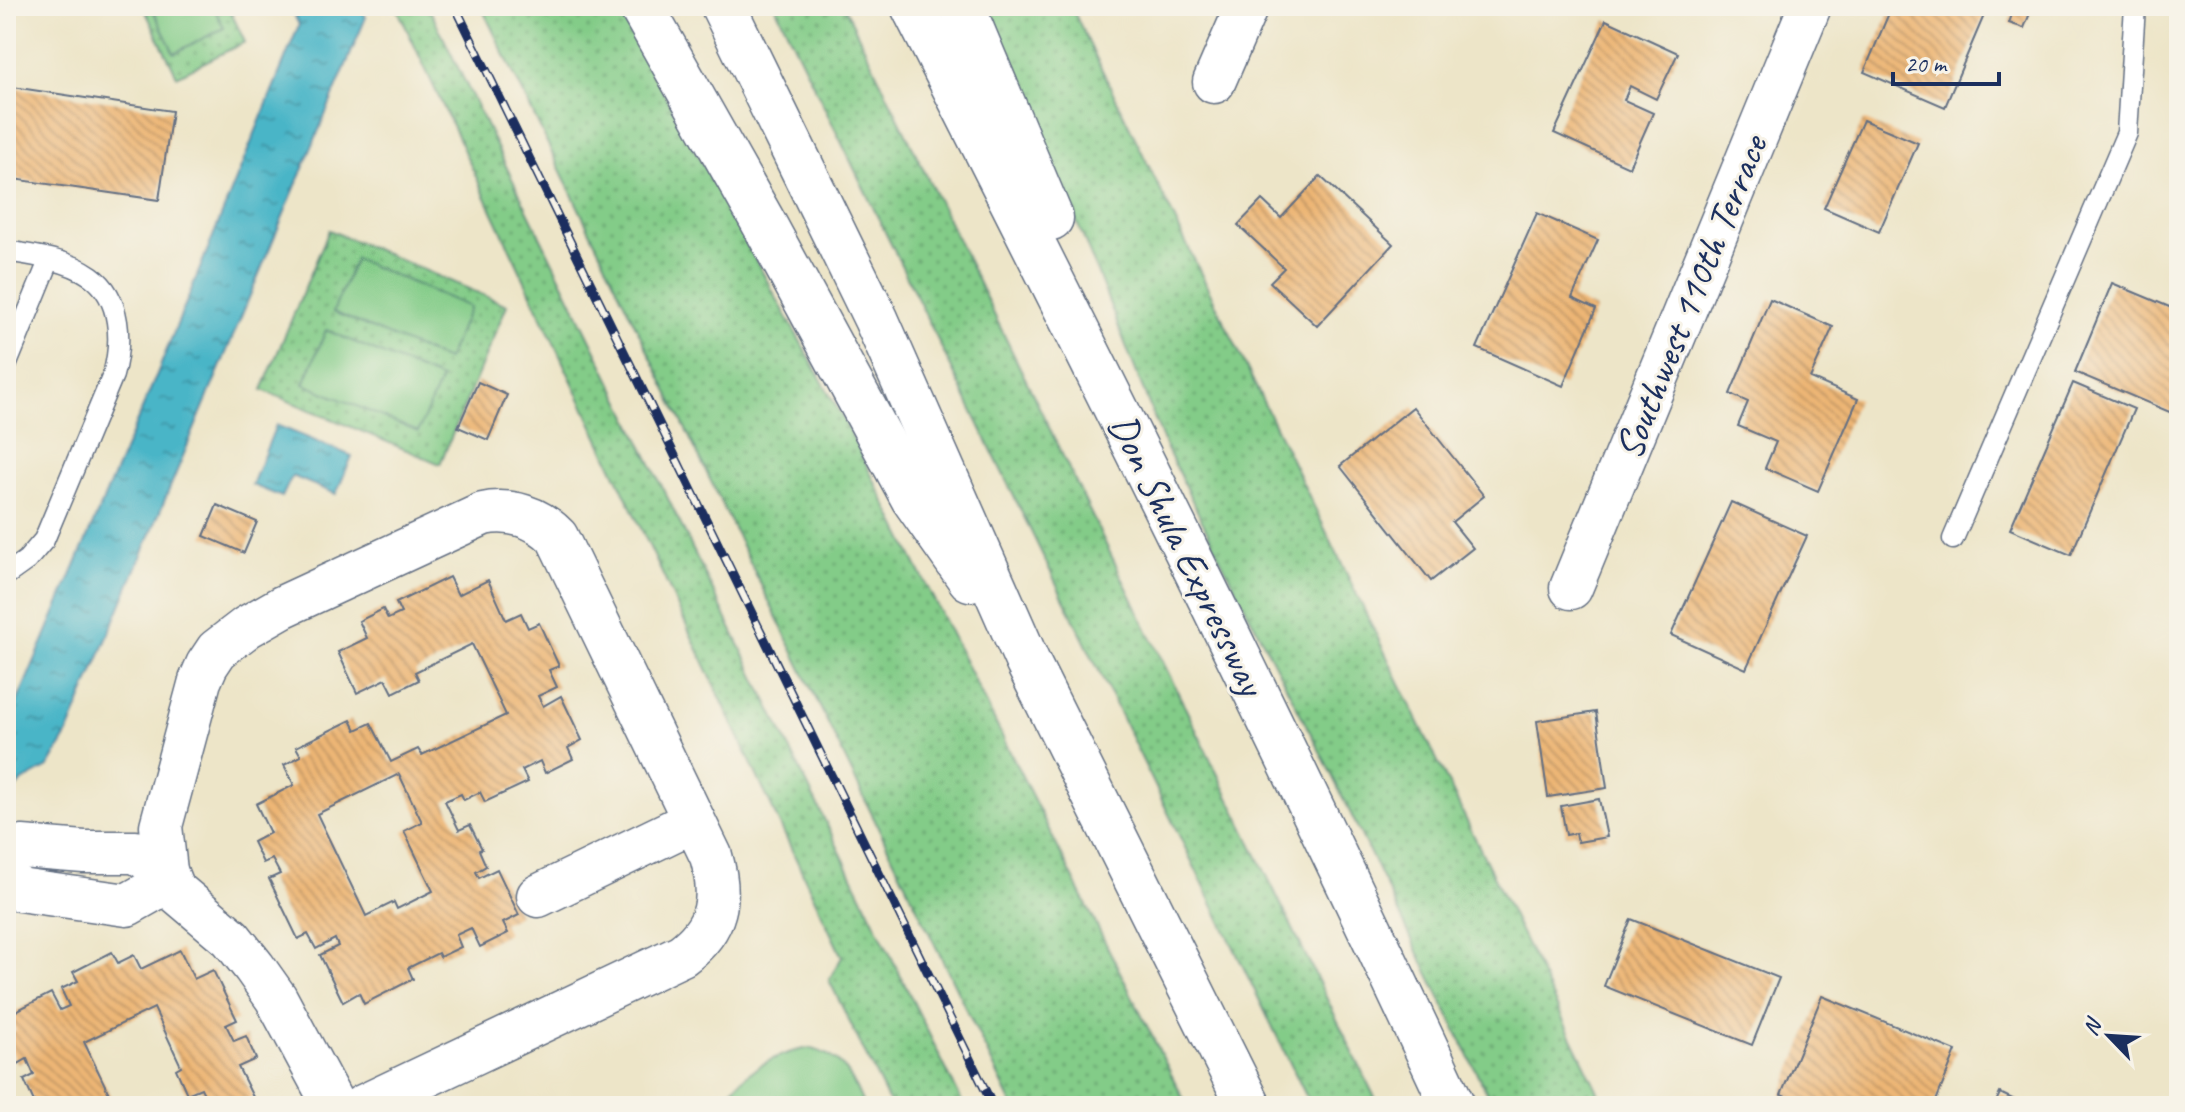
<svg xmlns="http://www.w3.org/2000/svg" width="2185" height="1112" font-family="Caveat,sans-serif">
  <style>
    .grass { fill: url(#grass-dots); stroke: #4f7e73; stroke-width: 2 }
    .garden { fill: #83cc88; stroke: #4f7e73; stroke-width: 2 }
    .water { fill: url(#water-ripples); stroke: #327292; stroke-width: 2 }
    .building { fill: url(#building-back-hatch); fill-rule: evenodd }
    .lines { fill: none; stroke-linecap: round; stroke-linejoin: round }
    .lane-casing { stroke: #646f83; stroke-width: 23 }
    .street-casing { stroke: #646f83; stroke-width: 45 }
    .highway-casing { stroke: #646f83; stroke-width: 47 }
    .lane { stroke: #fff; stroke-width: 20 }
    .street { stroke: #fff; stroke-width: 42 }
    .highway { stroke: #fff; stroke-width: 44 }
    .rail-casing { stroke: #1b2f5e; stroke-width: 9 }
    .rail { stroke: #f7f3e8; stroke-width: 6; stroke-dasharray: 18; stroke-linecap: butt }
    .labels { text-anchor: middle; stroke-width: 6; stroke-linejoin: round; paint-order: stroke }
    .street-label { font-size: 40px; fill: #1b2f5e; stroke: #f7f3e8 }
  </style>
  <defs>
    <pattern id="grass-dots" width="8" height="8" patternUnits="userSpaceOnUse" patternTransform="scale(2)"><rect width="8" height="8" fill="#83cc88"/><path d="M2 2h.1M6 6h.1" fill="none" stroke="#6aa672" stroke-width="1.8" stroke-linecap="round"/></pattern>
    <pattern id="water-ripples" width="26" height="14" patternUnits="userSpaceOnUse" patternTransform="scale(2)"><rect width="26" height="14" fill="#4ab5c7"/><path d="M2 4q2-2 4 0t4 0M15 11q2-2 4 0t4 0" fill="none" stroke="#3d94a5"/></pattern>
    <pattern id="building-back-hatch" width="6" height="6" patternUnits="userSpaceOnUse" patternTransform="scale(2)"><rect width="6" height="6" fill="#edb675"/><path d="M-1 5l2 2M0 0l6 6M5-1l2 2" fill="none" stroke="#bf9463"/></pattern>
  </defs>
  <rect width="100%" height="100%" fill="#f7f3e8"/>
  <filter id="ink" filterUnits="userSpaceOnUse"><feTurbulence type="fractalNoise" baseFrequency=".0125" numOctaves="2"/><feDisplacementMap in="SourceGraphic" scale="16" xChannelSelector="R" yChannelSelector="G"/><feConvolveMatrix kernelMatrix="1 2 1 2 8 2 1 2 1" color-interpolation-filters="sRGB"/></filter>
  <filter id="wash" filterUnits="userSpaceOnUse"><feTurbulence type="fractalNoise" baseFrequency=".006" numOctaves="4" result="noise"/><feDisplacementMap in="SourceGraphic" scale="32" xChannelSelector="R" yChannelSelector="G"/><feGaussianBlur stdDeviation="1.8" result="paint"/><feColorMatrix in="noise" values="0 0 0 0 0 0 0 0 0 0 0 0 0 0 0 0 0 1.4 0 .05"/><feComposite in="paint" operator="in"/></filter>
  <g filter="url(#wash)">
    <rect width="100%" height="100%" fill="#ede5c8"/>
    <g class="grass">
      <path d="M143,6H228L245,42L177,76Z"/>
      <path d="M396,6H428L964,1106H891L829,980L842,957Z"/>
      <path d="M481,6H616L848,428L1187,1106H1013Z"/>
      <path d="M775,6H844L1379,1106H1311Z"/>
      <path d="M988,6H1071L1605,1106H1493L1326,763L1225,568L1165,445L1090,254Z"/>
      <path d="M329,230L507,305L440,464L262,390Z"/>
    </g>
    <g class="garden">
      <path d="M151,6H213L224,28L174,53Z"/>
      <path d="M355,259L470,307L447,360L333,312Z"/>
      <path d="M326,330L441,379L418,432L304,384Z"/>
      <path d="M809,1048C845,1057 850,1075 864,1106H722C739,1073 773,1054 809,1048Z"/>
    </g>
    <g class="water">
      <path d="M290,6H360L366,17L66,737L48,767L21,782L6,799V735L15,707L157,374L299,25Z"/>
      <path d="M276,425L352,456L336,494L292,476L282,497L252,485Z"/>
    </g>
    <g id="blocks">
      <g class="building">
        <path d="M1892,6H1988L1945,107L1864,72Z"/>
        <path d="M2015,6H2033L2024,28L2009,23Z"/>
        <path d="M1606,20L1678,53L1656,99L1630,86L1624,100L1653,113L1629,167L1554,133Z"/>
        <path d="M6,86L172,111L159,200L6,178Z"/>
        <path d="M1863,120L1918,143L1879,232L1824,208Z"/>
        <path d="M1320,176L1393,244L1317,326L1270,282L1284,268L1238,225L1262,200L1281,218Z"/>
        <path d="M1537,213L1598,240L1572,298L1596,309L1563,386L1477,348Z"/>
        <path d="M2112,283L2179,311V416L2075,372Z"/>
        <path d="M1770,299L1833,327L1810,378L1858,399L1818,491L1765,468L1776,442L1738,426L1748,402L1730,394Z"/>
        <path d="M478,382L507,395L488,440L458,427Z"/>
        <path d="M2073,383L2134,409L2071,555L2010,529Z"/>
        <path d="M1413,407L1484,496L1452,522L1473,548L1431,581L1340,466Z"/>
        <path d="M1731,502L1807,536L1746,669L1671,635Z"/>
        <path d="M217,505L257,522L244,553L204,536Z"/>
        <path d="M449,577L458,595L488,580L506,620L521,613L528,628L539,623L559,666L549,670L557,687L538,696L543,706L561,696L582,740L568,748L573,759L545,773L540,761L522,770L528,782L485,802L480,792L464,800L461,794L445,801L459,830L470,825L482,849L479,850L486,866L476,872L479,878L497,869L519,915L503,923L508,933L480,947L471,928L456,935L461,947L440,957L438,953L408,968L413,979L364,1004L359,993L343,1002L320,955L338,946L335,939L316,949L308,934L298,939L269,879L280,874L272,859L263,863L253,842L270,833L256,804L294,785L284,765L301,756L296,747L351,720L356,730L371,723L391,762L418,749L422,755L506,715L472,644L415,672L419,680L393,693L386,679L357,693L338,652L367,638L359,621L383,609L388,619L401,613L396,603ZM399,774L422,822L404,831L433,891L397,909L394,902L366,916L317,814Z"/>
        <path d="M1596,712L1607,788L1548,797L1537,721Z"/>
        <path d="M1599,799L1607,837L1578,842L1576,833L1566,835L1561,806Z"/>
        <path d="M1631,919L1779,978L1752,1045L1604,986Z"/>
        <path d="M180,950L194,979L213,970L237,1020L226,1025L234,1041L246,1036L256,1059L238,1067L253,1097L241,1102L243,1106H210L201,1088L187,1094L176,1069L181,1066L154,1008L84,1042L115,1106H36L24,1080L34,1075L27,1059L18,1064L6,1039V1035L16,1031L8,1015L51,993L60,1010L69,1006L61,989L78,981L73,972L112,952L118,963L134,955L141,969Z"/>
        <path d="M1822,996L1956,1051L1934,1106H1809L1781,1095Z"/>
        <path d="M2000,1093L2027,1106H1994Z"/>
      </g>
    </g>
  </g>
  <g filter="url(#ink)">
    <use href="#blocks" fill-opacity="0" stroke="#646f83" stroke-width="2"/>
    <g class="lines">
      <defs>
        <g id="lane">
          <path d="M6,251C32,255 69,260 91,276C122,298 122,343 113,375L44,540L27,560L6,575"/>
          <path d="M6,366L49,261"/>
          <path d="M1953,539L2127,133L2135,6"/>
        </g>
        <g id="street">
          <path d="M1214,82L1247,6"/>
          <path d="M1571,588L1810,6"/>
          <path d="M6,855L22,847L84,852H136L166,871L150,892L127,905L19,890L6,877"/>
          <path d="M538,896L693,821"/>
          <path d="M334,1106L276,998L254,967L231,938L173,889L166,871L161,826L200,681L207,665L217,650L247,627L282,607L483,514C510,508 538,517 557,537L711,856C723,898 718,928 682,955L363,1106"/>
        </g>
        <g id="highway">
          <path d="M641,6L762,220L913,498L970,579"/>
          <path d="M723,6L876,319L1028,663L1249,1106"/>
          <path d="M913,6C1098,370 1281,736 1453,1106"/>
          <path d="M962,6L1051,218"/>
        </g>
      </defs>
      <use href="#lane" class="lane-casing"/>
      <use href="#street" class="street-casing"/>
      <use href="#highway" class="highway-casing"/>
      <use href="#lane" class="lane"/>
      <use href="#street" class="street"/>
      <use href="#highway" class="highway"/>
      <defs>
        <path id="rail" d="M455,6L993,1106"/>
      </defs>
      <use href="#rail" class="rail-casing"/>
      <use href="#rail" class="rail"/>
    </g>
  </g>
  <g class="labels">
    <g class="street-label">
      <text transform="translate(1690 297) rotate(-68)" y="14">Southwest 110th Terrace</text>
      <text transform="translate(1188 554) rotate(64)" y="14">Don Shula Expressway</text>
    </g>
  </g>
  <rect width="2185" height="1112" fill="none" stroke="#f7f3e8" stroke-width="32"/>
  <g transform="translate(2109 1036) rotate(295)" stroke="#f7f3e8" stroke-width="6" paint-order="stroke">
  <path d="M0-6L14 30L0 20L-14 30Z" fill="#1b2f5e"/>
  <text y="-12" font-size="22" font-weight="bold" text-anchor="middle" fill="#1b2f5e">N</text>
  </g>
  <path d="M1893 72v12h106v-12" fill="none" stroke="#1b2f5e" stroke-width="4"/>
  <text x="1905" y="72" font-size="24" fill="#1b2f5e" stroke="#f7f3e8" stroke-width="6" paint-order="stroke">20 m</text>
</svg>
